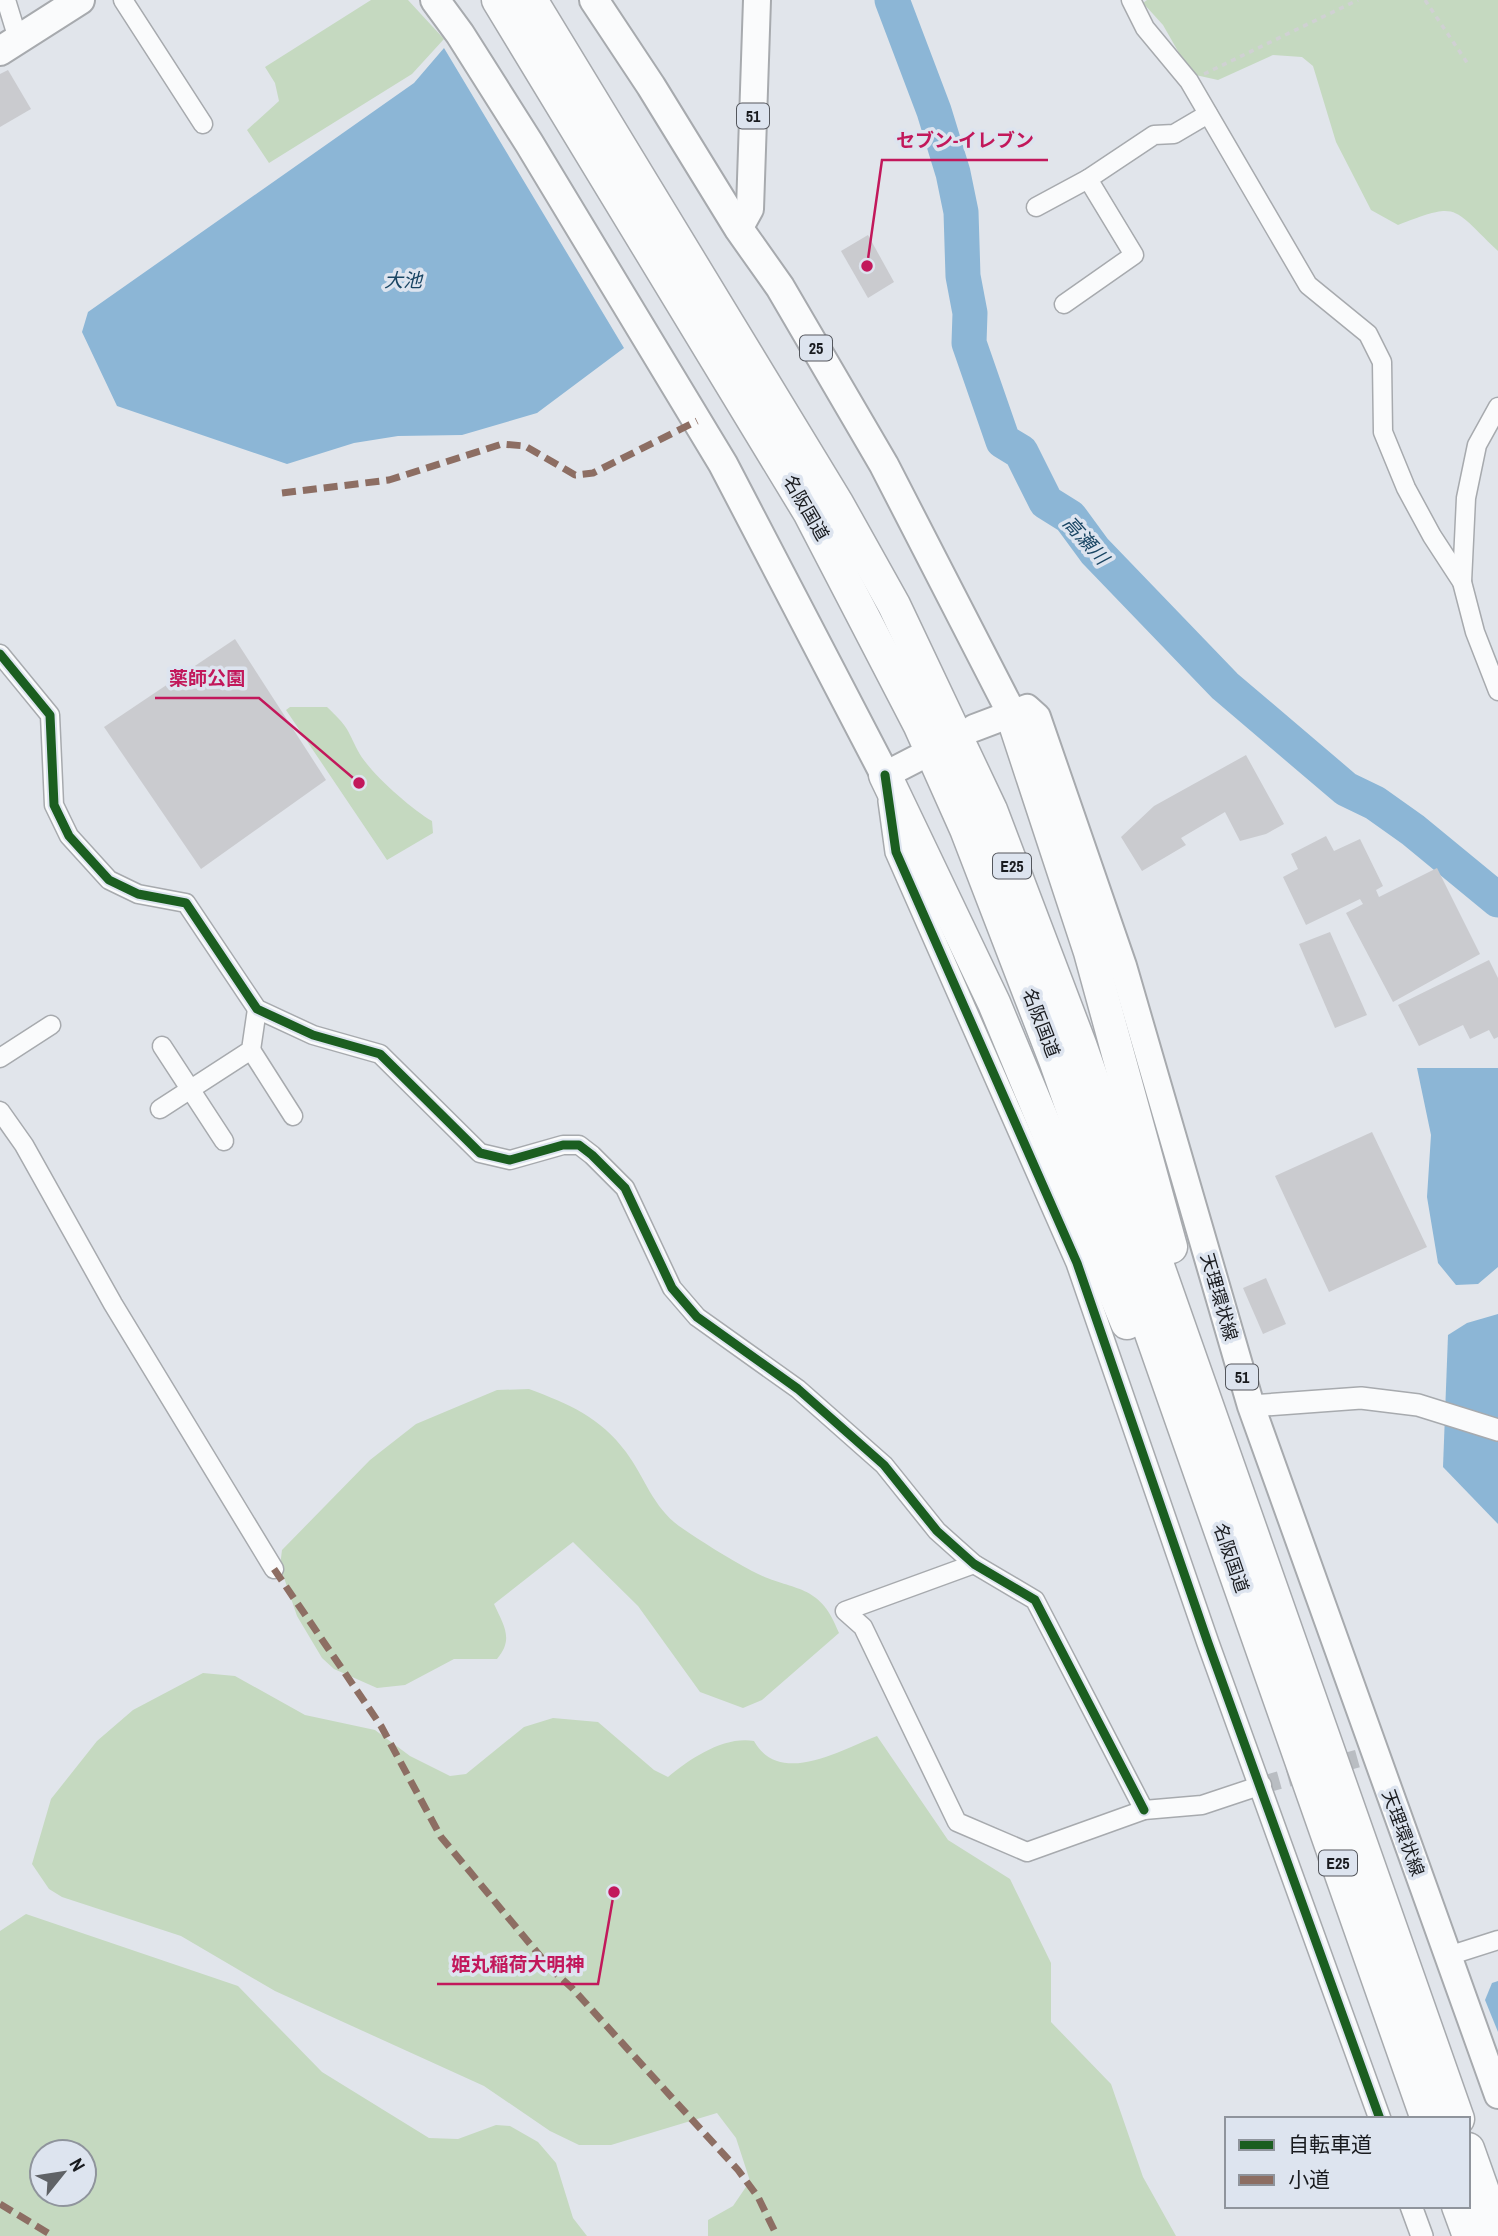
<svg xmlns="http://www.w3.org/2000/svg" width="1498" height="2236" font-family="'Archivo Narrow','Noto Sans JP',sans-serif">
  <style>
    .green { fill: #c5d9c0; fill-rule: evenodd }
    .water { fill: #8cb6d6 }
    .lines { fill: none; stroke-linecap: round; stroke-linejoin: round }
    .river { stroke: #8cb6d6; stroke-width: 35 }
    .building { fill: #cacbcf }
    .minor-tunnel { stroke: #b9bdc2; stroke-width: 18; stroke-dasharray: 18 9; stroke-linecap: butt }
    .minor-casing { stroke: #a7aaae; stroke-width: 21 }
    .tertiary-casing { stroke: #a7aaae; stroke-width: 24 }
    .primary-casing { stroke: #a7aaae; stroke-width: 30 }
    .trunk-casing { stroke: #a7aaae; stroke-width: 32 }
    .motorway-casing { stroke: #a7aaae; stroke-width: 35 }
    .path { stroke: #d0d1d3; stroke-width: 3.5; stroke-dasharray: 5 5; stroke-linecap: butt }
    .minor { stroke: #fafbfc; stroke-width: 18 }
    .tertiary { stroke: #fafbfc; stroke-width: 21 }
    .primary { stroke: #fafbfc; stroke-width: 26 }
    .trunk { stroke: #fafbfc; stroke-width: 28 }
    .motorway { stroke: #fafbfc; stroke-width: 32 }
    .quiet { stroke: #8d6e63; stroke-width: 7; stroke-dasharray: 14 7; stroke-linecap: butt }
    .cycleway-casing { stroke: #dde4ef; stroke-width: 13 }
    .cycleway { stroke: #1b5e20; stroke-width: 9 }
    .labels { text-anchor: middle; stroke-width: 7; stroke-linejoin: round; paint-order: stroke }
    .shield { fill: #dde4ef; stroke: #54575d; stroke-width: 2 }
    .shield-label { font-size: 16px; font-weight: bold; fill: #191b1f }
    .street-label { font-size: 18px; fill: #191b1f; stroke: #dde4ef }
    .water-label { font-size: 19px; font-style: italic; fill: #194563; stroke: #dde4ef }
    .leader { fill: none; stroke: #c2185b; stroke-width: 2.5 }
    .callout-dot { fill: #c2185b; stroke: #dde4ef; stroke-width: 2.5 }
    .callout-label { font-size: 19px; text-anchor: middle; font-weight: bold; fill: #c2185b; stroke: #dde4ef; stroke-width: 7; stroke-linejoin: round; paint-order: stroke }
  </style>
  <rect width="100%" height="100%" fill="#e1e5eb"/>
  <g class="green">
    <path d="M371,0H408L444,39L412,74L269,163L247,130L279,101L275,83L265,67Z"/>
    <path d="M1147,0H1498V251C1451,207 1460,201 1398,225L1371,210L1336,142L1313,66L1302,57L1273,55L1218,80L1191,74L1163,25L1143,3Z"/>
    <path d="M290,707H327C348,727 346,727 358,751C369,772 411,809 432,821L433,833L387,860L286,710Z"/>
    <path d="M529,1389C569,1404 600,1417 626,1452C645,1478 653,1507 679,1526C702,1542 728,1558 752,1571C794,1593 819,1581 839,1633L762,1700L743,1708L700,1692L638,1606L573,1542L494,1604C504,1626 514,1639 497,1659H454L405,1685L377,1688L334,1669L322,1658L297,1616L280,1566L282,1550L370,1460L416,1424L497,1390Z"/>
    <path d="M203,1673L235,1676L305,1715L375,1730L410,1756L450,1776L466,1774L524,1727L553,1718L598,1722L654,1770L668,1777C691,1758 724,1736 754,1741C780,1787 841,1750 877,1736L948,1840L1010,1879L1051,1963V2022L1111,2084L1143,2177L1176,2236H708V2220L733,2206L750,2181L736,2138L717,2113L611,2145H579L550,2131L484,2086L275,1991L181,1936L62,1897L49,1889L32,1864L51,1799L97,1741L133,1710Z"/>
    <path d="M26,1914L238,1986L322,2072L429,2138L458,2139L496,2125L510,2126L538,2142L556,2163L573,2218L587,2236H0V1931ZM42,2152H84V2194H42Z"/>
  </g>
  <g class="water">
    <path d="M444,48L624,348L537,413L462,435L398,436L354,443L287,464L117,406L82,332L88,312L414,83Z"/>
    <path d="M1417,1068H1498V1267L1478,1284L1456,1285L1438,1263L1427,1197L1431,1135Z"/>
    <path d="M1498,1314V1524L1443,1467L1448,1335L1467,1323Z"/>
    <path d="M1498,1981V2032L1485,2000L1492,1983Z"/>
  </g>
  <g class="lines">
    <path class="river" d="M892,0L934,111L953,173L961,212L963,276L970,313L969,343L1003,441L1021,452L1046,502L1070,517L1095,551L1225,686L1346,789L1375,803L1413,830L1498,900"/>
  </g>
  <g class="building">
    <path d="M8,70L31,109L0,127V74Z"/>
    <path d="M868,235L894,282L868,298L841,251Z"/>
    <path d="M235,639L326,780L201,869L104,727Z"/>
    <path d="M1246,755L1284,824L1266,834L1240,841L1225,812L1181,838L1186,845L1142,871L1121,837L1154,806Z"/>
    <path d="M1326,836L1334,851L1360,839L1383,886L1376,890L1379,897L1437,868L1480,954L1393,1002L1346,913L1363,904L1360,899L1306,925L1283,877L1298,869L1291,854Z"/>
    <path d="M1330,932L1367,1015L1335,1028L1299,944Z"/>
    <path d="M1489,960L1498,978V1037L1494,1039L1489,1030L1470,1039L1463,1025L1419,1046L1398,1005Z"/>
    <path d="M1372,1132L1427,1247L1329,1292L1275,1176Z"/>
    <path d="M1266,1278L1286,1324L1263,1334L1243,1288Z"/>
  </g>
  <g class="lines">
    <path class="minor-tunnel" d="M1262,1785L1374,1754"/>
    <defs>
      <g id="minor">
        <path d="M6,0L18,39"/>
        <path d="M123,0L203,124"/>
        <path d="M1131,0L1145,28L1189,81L1308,285L1368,334L1382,362L1383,432L1406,488L1432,536L1462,582L1475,632L1498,691"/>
        <path d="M1036,207L1088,179L1154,135L1174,134L1208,114"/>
        <path d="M1064,304L1134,255L1088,179"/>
        <path d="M1462,582L1466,498L1477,445L1498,407"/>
        <path d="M0,654L50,715L54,805L69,836L109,880L138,894L186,903L257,1009L313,1035L380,1054L480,1153L510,1160L563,1145H579L592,1155L625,1188L672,1288L697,1317L798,1389L884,1465L937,1531L974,1564L1035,1600L1144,1810"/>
        <path d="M162,1046L224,1141"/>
        <path d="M251,1050L293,1116"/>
        <path d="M0,1058L51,1025"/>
        <path d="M160,1109L251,1050L257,1009"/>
        <path d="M0,1111L24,1145L113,1304L274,1569"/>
        <path d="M974,1564L845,1611L863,1627L957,1822L1027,1852L1144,1810L1202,1805L1262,1785"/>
        <path d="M1448,1956L1498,1940"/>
      </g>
      <g id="tertiary">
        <path d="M889,801L896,852L1077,1263L1208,1643L1380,2119"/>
        <path d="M1251,1406L1361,1398L1418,1405L1498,1430"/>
        <path d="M1411,2206L1422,2236"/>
      </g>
      <g id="primary">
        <path d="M739,229L750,209L757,0"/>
        <path d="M974,728L1027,708L1037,717L1123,966L1251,1406L1498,2095"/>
        <path d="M885,775L916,759"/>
      </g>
      <g id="trunk">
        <path d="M435,0L460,34L529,143L723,464L885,775"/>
        <path d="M594,0L651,86L739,229L780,287L884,465L1011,712"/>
        <path d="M0,51L80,0"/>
      </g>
      <g id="motorway">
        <path d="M498,0L809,512L920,726L966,829L1055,1060L1427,2119"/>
        <path d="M531,0L837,503L894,605L991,810L1081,1047L1458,2119"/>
        <path d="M1011,712L1090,952L1171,1247"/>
        <path d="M885,775L994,1003L1127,1323"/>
        <path d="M1468,2149L1498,2233"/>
        <path d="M1458,2206L1469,2236"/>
      </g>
    </defs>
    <use href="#minor" class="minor-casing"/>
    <use href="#tertiary" class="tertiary-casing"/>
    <use href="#primary" class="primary-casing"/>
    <use href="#trunk" class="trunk-casing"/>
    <use href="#motorway" class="motorway-casing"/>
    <g class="path">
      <path d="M1425,0L1468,64"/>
      <path d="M1204,74L1358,0"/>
    </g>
    <use href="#minor" class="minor"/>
    <use href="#tertiary" class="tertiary"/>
    <use href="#primary" class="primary"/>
    <use href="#trunk" class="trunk"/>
    <use href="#motorway" class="motorway"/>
    <g class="quiet">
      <path d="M282,493L389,480L502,444L525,446L575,475L593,473L697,421"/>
      <path d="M274,1569L381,1726L441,1837L551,1969L572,1988L738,2170L758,2197L777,2236"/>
      <path d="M0,2204L53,2236"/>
    </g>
    <defs>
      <g id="cycleway">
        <path d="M0,654L50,715L54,805L69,836L109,880L138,894L186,903L257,1009L313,1035L380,1054L480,1153L510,1160L563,1145H579L592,1155L625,1188L672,1288L697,1317L798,1389L884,1465L937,1531L974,1564L1035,1600L1144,1810"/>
        <path d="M885,775L896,852L1077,1263L1208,1643L1380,2119"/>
      </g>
    </defs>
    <use href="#cycleway" class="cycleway-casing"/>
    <use href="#cycleway" class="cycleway"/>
  </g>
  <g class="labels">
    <g class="shield">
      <rect x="737" y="103.5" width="32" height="25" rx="5"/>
      <rect x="800" y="335.5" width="32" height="25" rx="5"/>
      <rect x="993" y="853.5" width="38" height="25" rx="5"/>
      <rect x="1226" y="1364.5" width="32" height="25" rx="5"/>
      <rect x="1319" y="1850.5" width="38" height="25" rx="5"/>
    </g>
    <g class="shield-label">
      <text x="753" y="122">51</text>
      <text x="816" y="354">25</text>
      <text x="1012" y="872">E25</text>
      <text x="1242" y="1383">51</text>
      <text x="1338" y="1869">E25</text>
    </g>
    <g class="street-label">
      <text transform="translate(806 508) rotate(60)" y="6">名阪国道</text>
      <text transform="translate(1041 1023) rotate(69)" y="6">名阪国道</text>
      <text transform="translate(1219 1297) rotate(74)" y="6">天理環状線</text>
      <text transform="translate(1231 1558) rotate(71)" y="6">名阪国道</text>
      <text transform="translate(1403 1833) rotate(70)" y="6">天理環状線</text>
    </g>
    <g class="water-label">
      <text x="403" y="287">大池</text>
      <text transform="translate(1086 540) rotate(48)" y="7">高瀬川</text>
    </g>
  </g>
  <path class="leader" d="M867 266L882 160H1048M359 783L259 698H155M614 1892L598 1984H437"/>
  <g class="callout-dot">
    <circle cx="867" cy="266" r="7"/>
    <circle cx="359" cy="783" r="7"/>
    <circle cx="614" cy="1892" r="7"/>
  </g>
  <g class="callout-label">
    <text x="965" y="147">セブン-イレブン</text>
    <text x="207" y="685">薬師公園</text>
    <text x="518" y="1971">姫丸稲荷大明神</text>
  </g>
  <rect x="1225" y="2117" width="245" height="91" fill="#dde4ef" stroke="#8f949c" stroke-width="2"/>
  <rect x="1239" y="2140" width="35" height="10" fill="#1b5e20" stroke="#8f949c" stroke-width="2"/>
  <text x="1288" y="2152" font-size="21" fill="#191b1f">自転車道</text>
  <rect x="1239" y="2175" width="35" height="10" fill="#8d6e63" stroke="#8f949c" stroke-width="2"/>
  <text x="1288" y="2187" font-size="21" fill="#191b1f">小道</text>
  <g transform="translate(63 2173) rotate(60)"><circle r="33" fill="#dde4ef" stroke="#8f949c" stroke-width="2"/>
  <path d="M0-5L12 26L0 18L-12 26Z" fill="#5f6266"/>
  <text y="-10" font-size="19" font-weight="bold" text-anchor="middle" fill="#191b1f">N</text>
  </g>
</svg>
